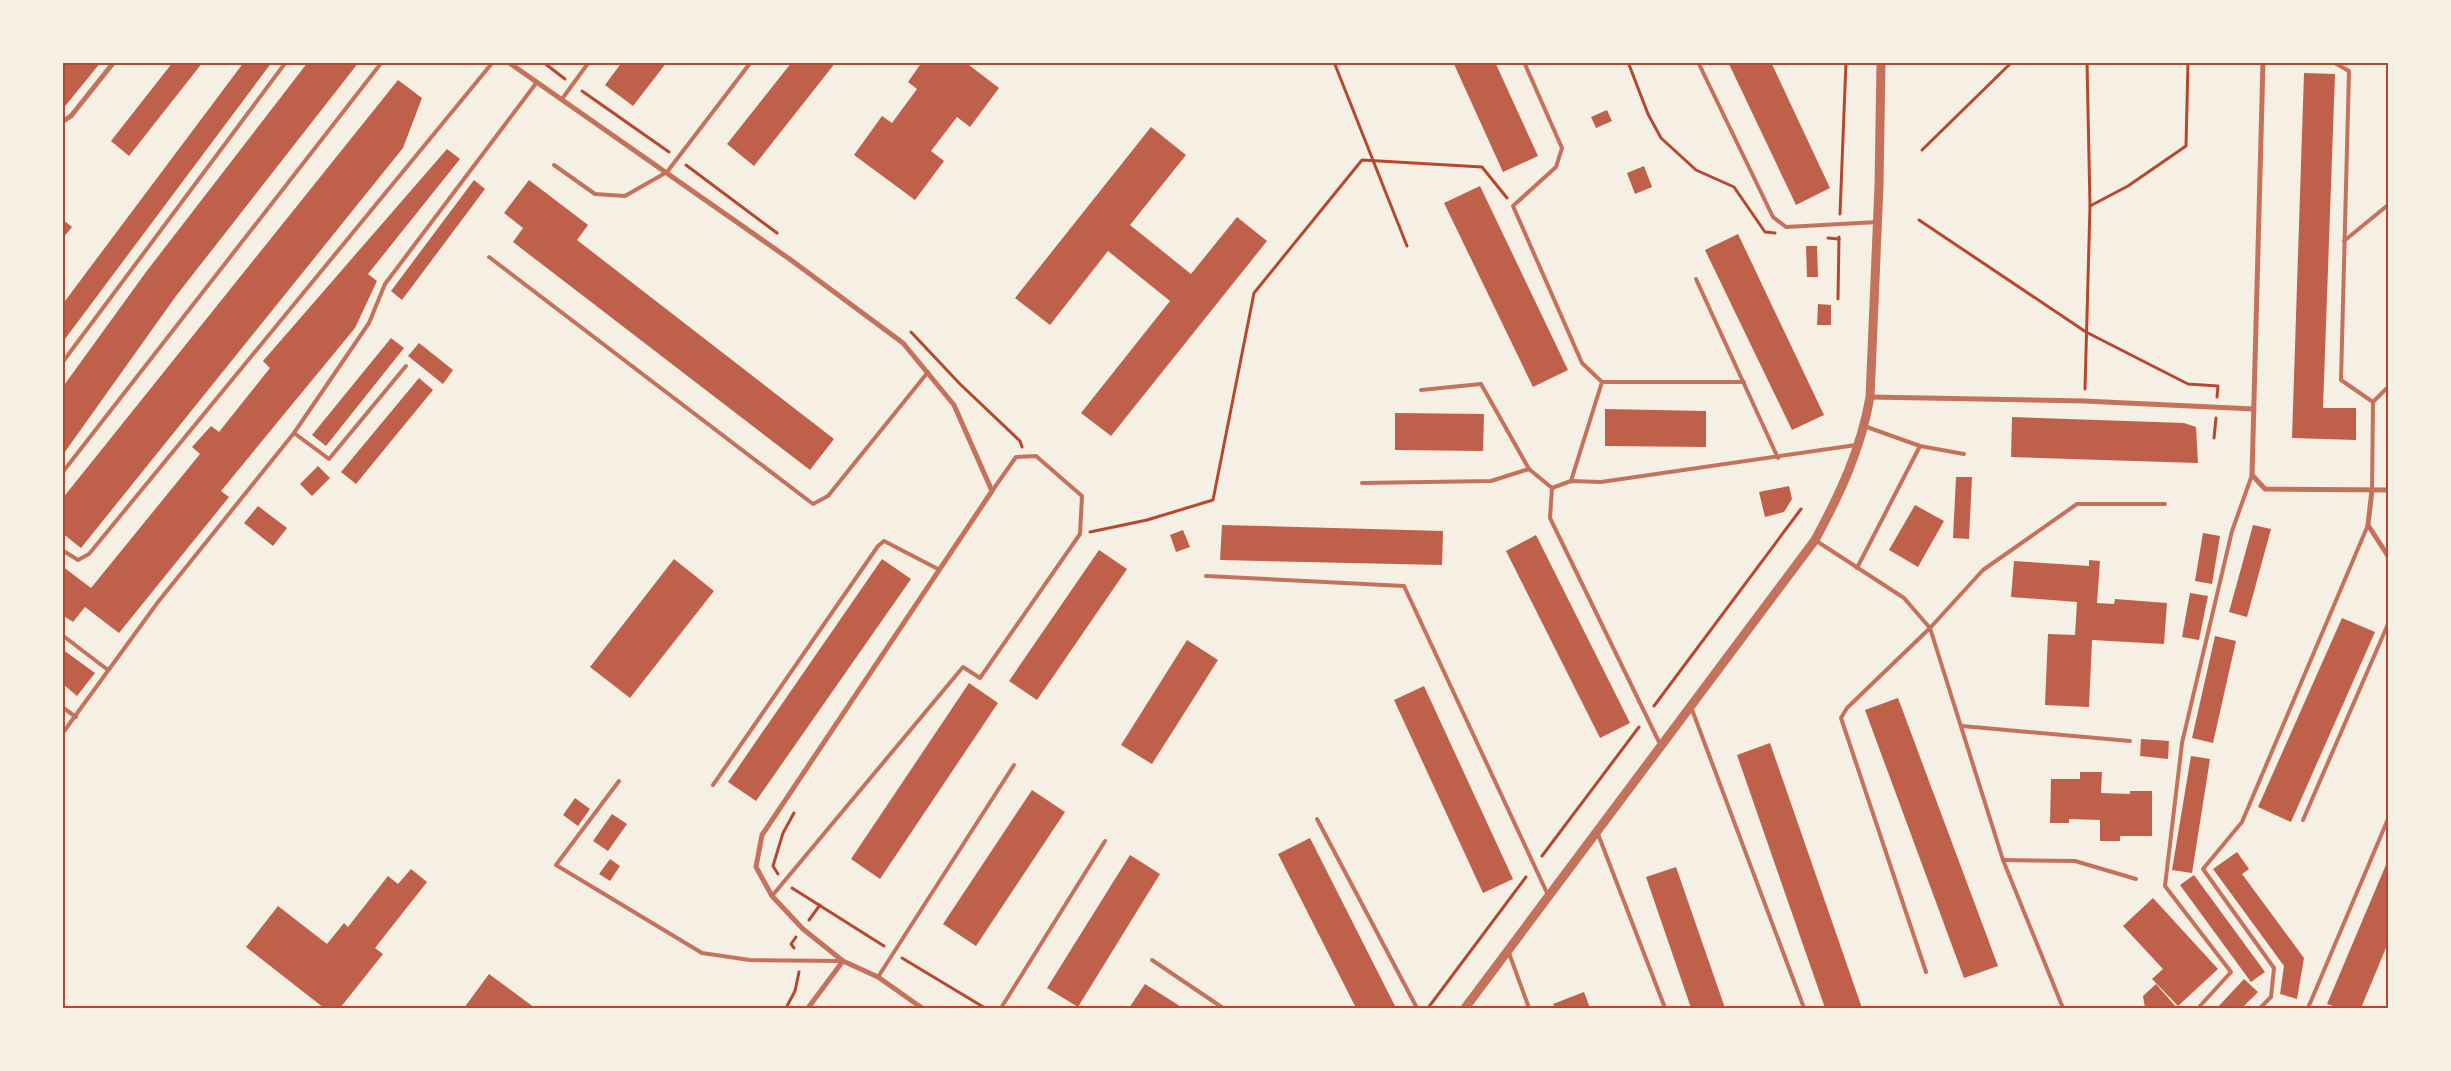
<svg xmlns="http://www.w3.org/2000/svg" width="2451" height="1071" font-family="'Work Sans',sans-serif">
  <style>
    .building { fill: #bf614a }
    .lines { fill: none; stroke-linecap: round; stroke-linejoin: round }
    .path { stroke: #b5482f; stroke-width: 3 }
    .service { stroke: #c5725c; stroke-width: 4 }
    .minor { stroke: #c5725c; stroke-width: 5 }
    .tertiary { stroke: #c5725c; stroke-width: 9 }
    .neatline { fill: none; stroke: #b5482f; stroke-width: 2 }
  </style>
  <rect width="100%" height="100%" fill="#f6efe4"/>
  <g class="building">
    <path d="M62,62H101L62,110Z"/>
    <path d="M173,62H203L129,156L111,141Z"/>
    <path d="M244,62H272L62,343V305Z"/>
    <path d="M308,62H359L176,296L62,456V388L146,272Z"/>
    <path d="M622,62H667L633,106L605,85Z"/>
    <path d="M792,62H836L754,166L727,144Z"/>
    <path d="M922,62H965L999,88L970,127L957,117L931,151L944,161L915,200L854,155L882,116L892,123L917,89L908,82Z"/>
    <path d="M1453,62H1495L1538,156L1503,172Z"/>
    <path d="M1728,62H1771L1830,188L1796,205Z"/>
    <path d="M2304,73L2335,74L2323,408H2356V440L2292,438Z"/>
    <path d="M398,80L422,98L403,148L81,548L62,533V499Z"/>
    <path d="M1607,110L1612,121L1596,128L1591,117Z"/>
    <path d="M1151,127L1186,155L1130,225L1191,274L1237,217L1267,241L1111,436L1081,413L1170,301L1108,251L1050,325L1015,298Z"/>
    <path d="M447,149L460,159L368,274L377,281L355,328L221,491L229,497L119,633L85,607L73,622L62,615V566L91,588L200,454L192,447L211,426L219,432L270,368L263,361Z"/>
    <path d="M1644,166L1652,187L1635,194L1627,173Z"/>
    <path d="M474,180L485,189L402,300L391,291Z"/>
    <path d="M529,180L588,225L577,240L834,439L810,470L513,242L523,228L504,213Z"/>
    <path d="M1480,186L1568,370L1533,387L1444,203Z"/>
    <path d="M62,219L72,227L62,239Z"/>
    <path d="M1738,234L1824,415L1792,430L1705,250Z"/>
    <path d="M1806,246H1817L1818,277H1807Z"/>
    <path d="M1818,304L1831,305V325H1817Z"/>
    <path d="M391,338L404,348L326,446L312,435Z"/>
    <path d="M419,343L453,370L443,384L408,356Z"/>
    <path d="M419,378L433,390L356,484L341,472Z"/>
    <path d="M1605,409L1706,411V447L1605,446Z"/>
    <path d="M1395,413L1484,414L1483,451L1395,450Z"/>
    <path d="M2012,417L2184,423L2196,427L2198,463L2011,457Z"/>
    <path d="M318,466L330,478L312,496L300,484Z"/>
    <path d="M1956,477H1972L1969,539L1953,538Z"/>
    <path d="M1789,486L1792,499L1784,512L1765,517L1759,492Z"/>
    <path d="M1915,505L1944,521L1918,567L1889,550Z"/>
    <path d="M258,506L287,528L273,546L244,523Z"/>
    <path d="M1222,525L1443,531L1442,565L1220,560Z"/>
    <path d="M2253,525L2271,529L2247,617L2229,612Z"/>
    <path d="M1183,530L1190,547L1176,552L1170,535Z"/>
    <path d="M2203,533L2220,536L2212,584L2195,581Z"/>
    <path d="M1536,535L1630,723L1600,738L1506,551Z"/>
    <path d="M1099,550L1127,569L1037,700L1009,681Z"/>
    <path d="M674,559L714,591L630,698L590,667Z"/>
    <path d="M882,559L911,579L756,801L728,782Z"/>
    <path d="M2089,560L2100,561L2097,603L2114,604L2115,599L2167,603L2164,644L2092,640L2089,707L2045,705L2048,634L2075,635L2077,602L2011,597L2014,561L2089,566Z"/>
    <path d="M2190,593L2208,596L2199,640L2182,637Z"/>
    <path d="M2342,618L2375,632L2291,822L2258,807Z"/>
    <path d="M2215,636L2236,641L2213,743L2192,738Z"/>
    <path d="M1187,640L1218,660L1152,764L1121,745Z"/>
    <path d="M62,649L95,673L77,696L64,685L62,687Z"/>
    <path d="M969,683L998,703L880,879L851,859Z"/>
    <path d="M1424,686L1513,879L1483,893L1394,700Z"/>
    <path d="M1898,698L1998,966L1964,978L1865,710Z"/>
    <path d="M2141,739L2169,741L2168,759L2140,756Z"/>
    <path d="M1770,743L1862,1008H1825L1737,755Z"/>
    <path d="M2191,756L2210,759L2192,873L2172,870Z"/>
    <path d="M2080,772H2102L2101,793L2130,794V791H2152V836H2120V841H2100V820L2069,819V823H2050L2051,779H2080Z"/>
    <path d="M1032,790L1065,812L976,946L943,924Z"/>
    <path d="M575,798L590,809L578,826L563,815Z"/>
    <path d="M612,814L627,824L608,851L593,841Z"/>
    <path d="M1310,838L1396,1008H1356L1278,854Z"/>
    <path d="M2237,852L2249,869L2242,874L2304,958L2297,999L2280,994L2284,966L2213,869Z"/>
    <path d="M1130,855L1160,874L1078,1007L1047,988Z"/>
    <path d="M610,859L620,866L610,881L599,874Z"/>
    <path d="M2388,860V943L2361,1008H2340L2327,1004Z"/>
    <path d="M1676,867L1725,1008H1691L1646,877Z"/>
    <path d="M411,869L427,882L375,948L383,954L340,1008H324L246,947L278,906L327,944L344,923L348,927L388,876L398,884Z"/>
    <path d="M2194,875L2265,972L2251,982L2180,885Z"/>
    <path d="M2153,898L2218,969L2178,1006L2152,979L2163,969L2123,926Z"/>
    <path d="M489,974L535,1008H464Z"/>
    <path d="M2244,979L2258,992L2242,1008H2217Z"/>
    <path d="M1145,984L1183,1008H1129Z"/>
    <path d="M2156,984L2177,1008H2145L2143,996Z"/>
    <path d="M1584,992L1590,1008H1555L1553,1004Z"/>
  </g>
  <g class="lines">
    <g class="path">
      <path d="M543,62L565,79"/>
      <path d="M1334,62L1407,246"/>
      <path d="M1628,62L1648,114L1661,138L1696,170L1734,187L1765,232L1775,233"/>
      <path d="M582,91L669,152"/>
      <path d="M1922,150L2012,62"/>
      <path d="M686,165L777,233"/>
      <path d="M2090,206L2128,186L2186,146L2188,62"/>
      <path d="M1840,214L1846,62"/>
      <path d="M1919,220L2086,332L2188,384L2218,386L2217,397"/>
      <path d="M1828,238L1839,239"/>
      <path d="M1838,299L1839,237"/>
      <path d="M911,332L960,384L1020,441L1022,447"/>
      <path d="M2085,389L2090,206L2087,62"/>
      <path d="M2214,438L2216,418"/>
      <path d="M1090,532L1147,520L1213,500L1254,293L1362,160L1482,167L1507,198"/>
      <path d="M1654,706L1801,509"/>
      <path d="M1542,856L1639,727"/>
      <path d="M778,874L773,866L783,833L794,813"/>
      <path d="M792,888L884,946"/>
      <path d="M809,920L820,905"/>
      <path d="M794,948L791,944L796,937"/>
      <path d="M902,958L985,1008"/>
      <path d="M786,1008L795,991L799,972"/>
      <path d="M1428,1008L1526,877"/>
    </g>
    <g class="service">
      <path d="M1524,62L1562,148L1556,167L1513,206L1582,363L1602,382"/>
      <path d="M1698,62L1773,217L1786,227L1878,222"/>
      <path d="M2333,62L2349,71L2341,380L2373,402L2372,490"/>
      <path d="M562,99L589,62"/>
      <path d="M554,165L595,194L625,196L667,172L751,62"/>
      <path d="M2344,241L2388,205"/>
      <path d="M489,257L813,504L828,496L928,372"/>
      <path d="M1696,279L1778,458"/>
      <path d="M62,363L286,62"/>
      <path d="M1421,390L1481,384L1529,469L1552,488"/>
      <path d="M2373,402L2388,387"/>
      <path d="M1864,426L1920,446L1964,454"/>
      <path d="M294,433L329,459L406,366"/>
      <path d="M62,473L382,62"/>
      <path d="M1571,481L1602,382H1744"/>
      <path d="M1362,483L1491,481L1529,469"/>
      <path d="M1815,540L1904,598L1930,628L2003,860L2063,1008"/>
      <path d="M62,550L78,560L89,554L493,62"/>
      <path d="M1857,568L1920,446"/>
      <path d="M1206,576L1404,586L1548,895"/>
      <path d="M62,635L108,670"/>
      <path d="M62,707L76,717"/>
      <path d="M1691,707L1804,1008"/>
      <path d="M1962,726L2130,741"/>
      <path d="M62,734L158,602L294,433L369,323L385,284L537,82"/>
      <path d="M1660,744L1550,518L1552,488L1571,481L1601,482L1856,445"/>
      <path d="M619,781L556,865L702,953L750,960L843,961"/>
      <path d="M713,785L878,546L884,541L938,569"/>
      <path d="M1317,819L1417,1008"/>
      <path d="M2303,820L2388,624"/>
      <path d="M1598,834L1665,1008"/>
      <path d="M2003,860L2075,861L2136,879"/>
      <path d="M772,896L963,667L980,678L1080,534L1082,496L1036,456L1016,457L992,491"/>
      <path d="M1509,953L1529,1008"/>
      <path d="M1152,960L1223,1008"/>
      <path d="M1926,972L1841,718L1847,708L1930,628L1983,570L2077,504H2165"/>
      <path d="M878,977L1014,765"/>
      <path d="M2200,1006L2231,972L2165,886L2182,743L2232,531L2252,475"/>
      <path d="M1001,1008L1105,841"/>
      <path d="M2260,1008L2271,997L2274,968L2203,869L2242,822L2368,525"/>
      <path d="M2308,1008L2388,819"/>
    </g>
    <g class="minor">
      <path d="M508,62L791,260L903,343L954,405L992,491L762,835L756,867L772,896L803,929L843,961L878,977L922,1008"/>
      <path d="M2263,62L2252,475L2265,489L2388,490"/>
      <path d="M62,122L71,116L114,62"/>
      <path d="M1870,397L2084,401L2254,409"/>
      <path d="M2372,490L2368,525L2388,556"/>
      <path d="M808,1008L843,961"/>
    </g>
    <path class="tertiary" d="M1465,1008L1815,540C1840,494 1861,449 1870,397L1879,186L1881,62"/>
  </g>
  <rect width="2451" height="1071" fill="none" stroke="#f6efe4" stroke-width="128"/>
  <rect x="64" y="64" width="2323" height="943" class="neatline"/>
</svg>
